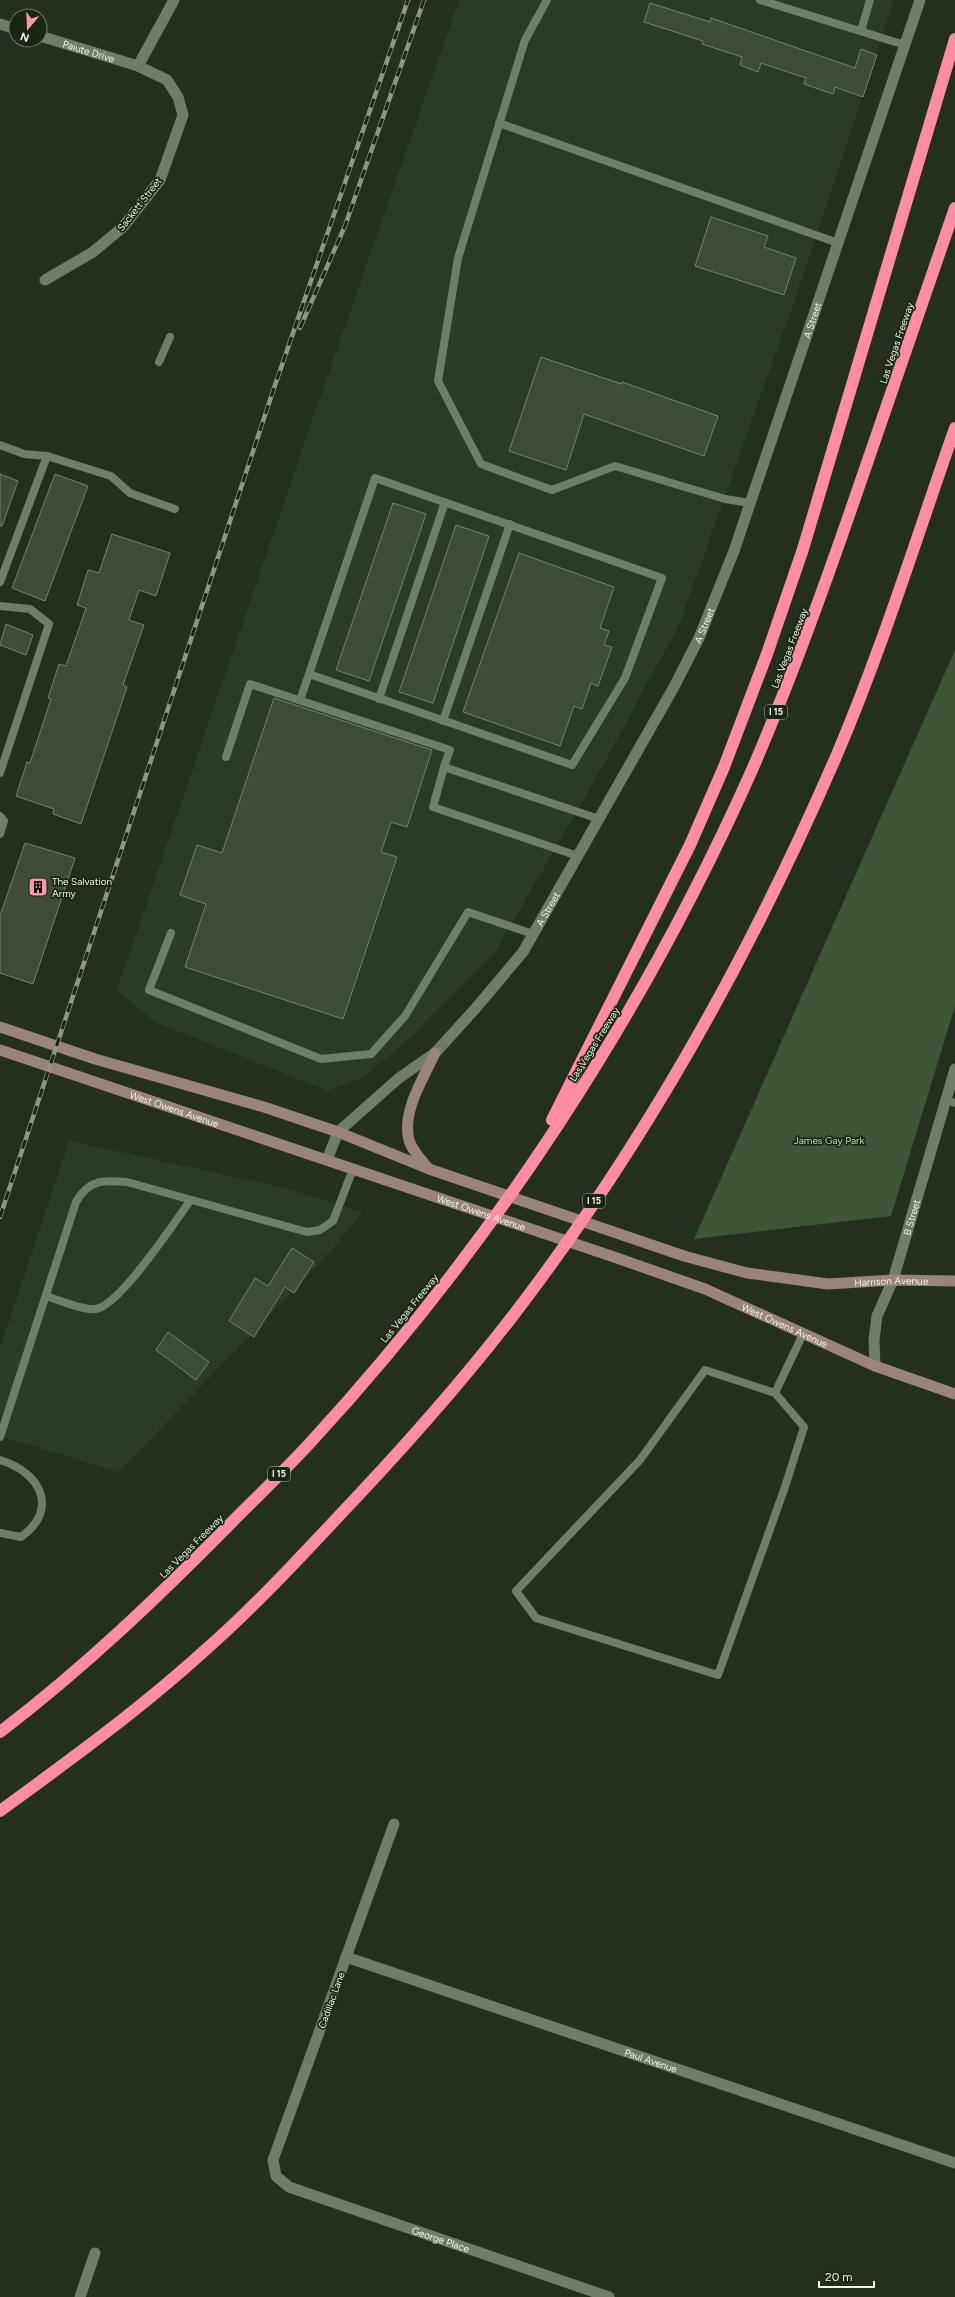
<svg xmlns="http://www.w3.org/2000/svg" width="955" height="2297" font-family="Figtree,sans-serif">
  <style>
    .built { fill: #2c3b27 }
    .green { fill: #3f5537 }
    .building { fill: #3f4b3b; stroke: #768271 }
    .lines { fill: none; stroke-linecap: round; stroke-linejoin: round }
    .service { stroke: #707d6c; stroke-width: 8 }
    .minor { stroke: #707d6c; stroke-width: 11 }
    .tertiary { stroke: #707d6c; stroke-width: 11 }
    .secondary { stroke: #9a827d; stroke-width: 11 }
    .motorway { stroke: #fd8ca4; stroke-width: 12 }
    .rail-casing { stroke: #8d968a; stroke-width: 4.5 }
    .rail { stroke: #1b2517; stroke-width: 3; stroke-dasharray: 9; stroke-linecap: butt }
    .labels { text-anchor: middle; stroke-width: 3.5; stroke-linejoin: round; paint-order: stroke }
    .shield { fill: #1b2517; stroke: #aeb6ab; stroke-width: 1 }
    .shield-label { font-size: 9px; font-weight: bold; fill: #edf4ea }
    .street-label { font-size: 10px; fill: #edf4ea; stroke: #1b2517 }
    .poi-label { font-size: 10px; fill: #edf4ea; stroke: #1b2517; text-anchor: start }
    .park-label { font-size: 10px; fill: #ade599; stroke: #1b2517 }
  </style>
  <rect width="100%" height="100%" fill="#242f20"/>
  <g class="built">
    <path d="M459,0H894L795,299L680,623L589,791L495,952L411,1037L364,1077L328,1091L155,1022L117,990L311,424Z"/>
    <path d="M69,1141L277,1186L362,1212L332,1250L119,1472L0,1436V1347Z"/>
  </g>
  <path class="green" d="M955,650V1006L891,1216L694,1239Z"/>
  <g class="building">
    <path d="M650,3L710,22L711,18L855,68L861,49L877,55L863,97L835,87L833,94L804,84L806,78L761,63L758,72L740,65L742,57L702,44L703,41L644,22Z"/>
    <path d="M711,217L768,236L764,247L796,258L784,295L695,266Z"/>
    <path d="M541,357L622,384V382L718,416L704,456L584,414L566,470L509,451Z"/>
    <path d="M0,474L18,481L2,526H0Z"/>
    <path d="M55,474L88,486L45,601L12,588Z"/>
    <path d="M393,503L426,514L369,681L336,670Z"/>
    <path d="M456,525L489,536L433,703L399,692Z"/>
    <path d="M112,534L170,553L156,596L139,590L129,620L144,625L123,685L127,687L81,824L53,814L54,809L16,796L27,762L30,763L51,699L48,698L59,664L66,666L86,608L77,605L88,570L99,573Z"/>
    <path d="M519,553L614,587L600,628L609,631L604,645L612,647L598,686L591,683L582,709L574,706L560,746L463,712Z"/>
    <path d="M6,624L33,635L26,655L0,645Z"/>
    <path d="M274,698L432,750L407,827L391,822L381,852L397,857L343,1019L185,967L206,904L180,895L197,845L222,853Z"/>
    <path d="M25,843L75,858L33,984L0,973V916Z"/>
    <path d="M292,1248L314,1262L294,1293L285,1287L254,1337L229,1321L255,1278L268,1286Z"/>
    <path d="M168,1332L209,1362L196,1380L156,1350Z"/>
  </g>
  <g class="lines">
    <g class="service">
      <path d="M547,0L525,40L458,258L438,381L481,464L552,490L615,466L725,499L750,503"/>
      <path d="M760,0L905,45"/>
      <path d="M861,31L870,0"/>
      <path d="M499,123L838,243"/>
      <path d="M159,362L170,337"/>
      <path d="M0,445L24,454L47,456L111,476L130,493L175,509"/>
      <path d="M0,582L47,456"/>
      <path d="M0,606L30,609L49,624L0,773"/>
      <path d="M379,699L445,502"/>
      <path d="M300,700L309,674L375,478L662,578L625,678L572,765L309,674"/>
      <path d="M443,721L510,524"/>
      <path d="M226,757L250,684L450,750L444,767"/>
      <path d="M0,816L4,821L0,834"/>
      <path d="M578,856L433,807L444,767L599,819"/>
      <path d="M171,933L149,990L321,1059L371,1054L405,1016L468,912L533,934"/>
      <path d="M945,1100L955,1103"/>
      <path d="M46,1296C58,1300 85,1311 96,1309C120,1305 174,1223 190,1201"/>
      <path d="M775,1393L804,1427L785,1487L718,1675L536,1618L516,1591L640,1460L705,1370L775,1393L803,1334"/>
      <path d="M0,1437L76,1202C89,1179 104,1180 127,1182L307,1232L320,1230L333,1221L353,1169"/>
      <path d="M0,1460C40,1472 60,1509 21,1537L0,1533"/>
    </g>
    <g class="minor">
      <path d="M0,24L16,29"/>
      <path id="s1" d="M40,36L138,66L167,80L178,97L183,115L160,180L123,227L93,252L45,280"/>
      <path d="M138,66L174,0"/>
      <path id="s2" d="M875,1366L874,1340L877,1316L893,1280L955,1069"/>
      <path id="s3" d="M394,1824L273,2160L276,2176L289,2187L609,2297"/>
      <path id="s4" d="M346,1957L955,2163"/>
      <path d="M80,2297L95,2253"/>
    </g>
    <path class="tertiary" id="s5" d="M327,1160L338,1132L399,1078L435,1053L475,1009L523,952L674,687L699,638L734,551L920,0"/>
    <g class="secondary">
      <path id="s6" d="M0,1027L95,1059L264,1107L338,1132L429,1169L684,1256L747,1273L828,1284L893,1280L955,1281"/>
      <path id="s7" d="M0,1050L614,1257L705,1289L875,1366L955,1394"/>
      <path d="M427,1167C420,1158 409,1147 408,1135C404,1108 424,1077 435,1053"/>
    </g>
    <g class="motorway">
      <path d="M552,1120L690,845L724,767L767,654L803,549L955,39"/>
      <path d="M0,1732C84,1668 158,1597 232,1522C258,1496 284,1471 309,1444C492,1246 643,1015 752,770C791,680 824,588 856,495C889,399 922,303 955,208"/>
      <path d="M0,1811C70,1760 139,1710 203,1652C250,1611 294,1564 337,1518C398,1454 458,1387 512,1317C645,1144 752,952 838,752C883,646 917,536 955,428"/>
    </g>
    <defs>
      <g id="rail">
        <path d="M300,328L345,226L424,0"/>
        <path d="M0,1217L273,391L408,0"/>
      </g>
    </defs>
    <use href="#rail" class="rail-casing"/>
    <use href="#rail" class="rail"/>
  </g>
  <defs>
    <symbol id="building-square" viewBox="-11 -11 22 22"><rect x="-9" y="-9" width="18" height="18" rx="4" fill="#f39aab" stroke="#1b2517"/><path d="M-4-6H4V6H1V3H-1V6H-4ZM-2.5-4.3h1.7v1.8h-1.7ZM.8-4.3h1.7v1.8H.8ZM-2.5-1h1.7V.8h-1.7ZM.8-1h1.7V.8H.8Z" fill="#111"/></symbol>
  </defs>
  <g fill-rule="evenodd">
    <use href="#building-square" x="27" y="876" width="22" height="22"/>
  </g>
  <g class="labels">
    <g class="shield">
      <rect x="765" y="705" width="22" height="14" rx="3"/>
      <rect x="583" y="1194" width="22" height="14" rx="3"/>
      <rect x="268" y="1467" width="22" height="14" rx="3"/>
    </g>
    <g class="shield-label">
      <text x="776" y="715">I 15</text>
      <text x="594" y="1204">I 15</text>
      <text x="279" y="1477">I 15</text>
    </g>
    <g class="street-label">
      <text dy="4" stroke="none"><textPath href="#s1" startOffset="51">Paiute Drive</textPath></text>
      <text transform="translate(139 204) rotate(-52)" y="4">Sackett Street</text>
      <text dy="4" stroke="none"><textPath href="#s5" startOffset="987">A Street</textPath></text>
      <text transform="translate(896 343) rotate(-71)" y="4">Las Vegas Freeway</text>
      <text dy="4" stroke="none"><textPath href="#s5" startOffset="663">A Street</textPath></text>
      <text transform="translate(789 648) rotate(-69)" y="4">Las Vegas Freeway</text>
      <text dy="4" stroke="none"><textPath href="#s5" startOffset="339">A Street</textPath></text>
      <text transform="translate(594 1044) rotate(-58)" y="4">Las Vegas Freeway</text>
      <text dy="4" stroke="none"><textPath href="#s7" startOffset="184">West Owens Avenue</textPath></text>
      <text dy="4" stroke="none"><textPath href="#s7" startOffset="508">West Owens Avenue</textPath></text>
      <text dy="4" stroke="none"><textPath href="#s2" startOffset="155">B Street</textPath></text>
      <text dy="4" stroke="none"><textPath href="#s6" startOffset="932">Harrison Avenue</textPath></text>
      <text transform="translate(409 1308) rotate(-51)" y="4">Las Vegas Freeway</text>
      <text dy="4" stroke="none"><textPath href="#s7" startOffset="832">West Owens Avenue</textPath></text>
      <text transform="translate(191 1546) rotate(-45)" y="4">Las Vegas Freeway</text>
      <text transform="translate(331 2000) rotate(-70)" y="4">Cadillac Lane</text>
      <text dy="4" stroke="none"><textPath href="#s4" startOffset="322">Paul Avenue</textPath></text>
      <text dy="4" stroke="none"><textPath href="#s3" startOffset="551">George Place</textPath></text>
    </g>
    <g class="poi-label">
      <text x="52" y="885">The Salvation<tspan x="52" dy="12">Army</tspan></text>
    </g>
    <g class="park-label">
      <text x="829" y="1144">James Gay Park</text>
    </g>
  </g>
  <g transform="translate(28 28) rotate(199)"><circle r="19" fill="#1b2517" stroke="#6f786b"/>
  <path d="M0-3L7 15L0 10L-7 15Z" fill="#f39aab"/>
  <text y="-6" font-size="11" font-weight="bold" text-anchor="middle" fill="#edf4ea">N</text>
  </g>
  <path d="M819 2281v6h55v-6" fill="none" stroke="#edf4ea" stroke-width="2"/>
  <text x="825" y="2281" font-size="12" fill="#edf4ea" stroke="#1b2517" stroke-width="3" paint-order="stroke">20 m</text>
</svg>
